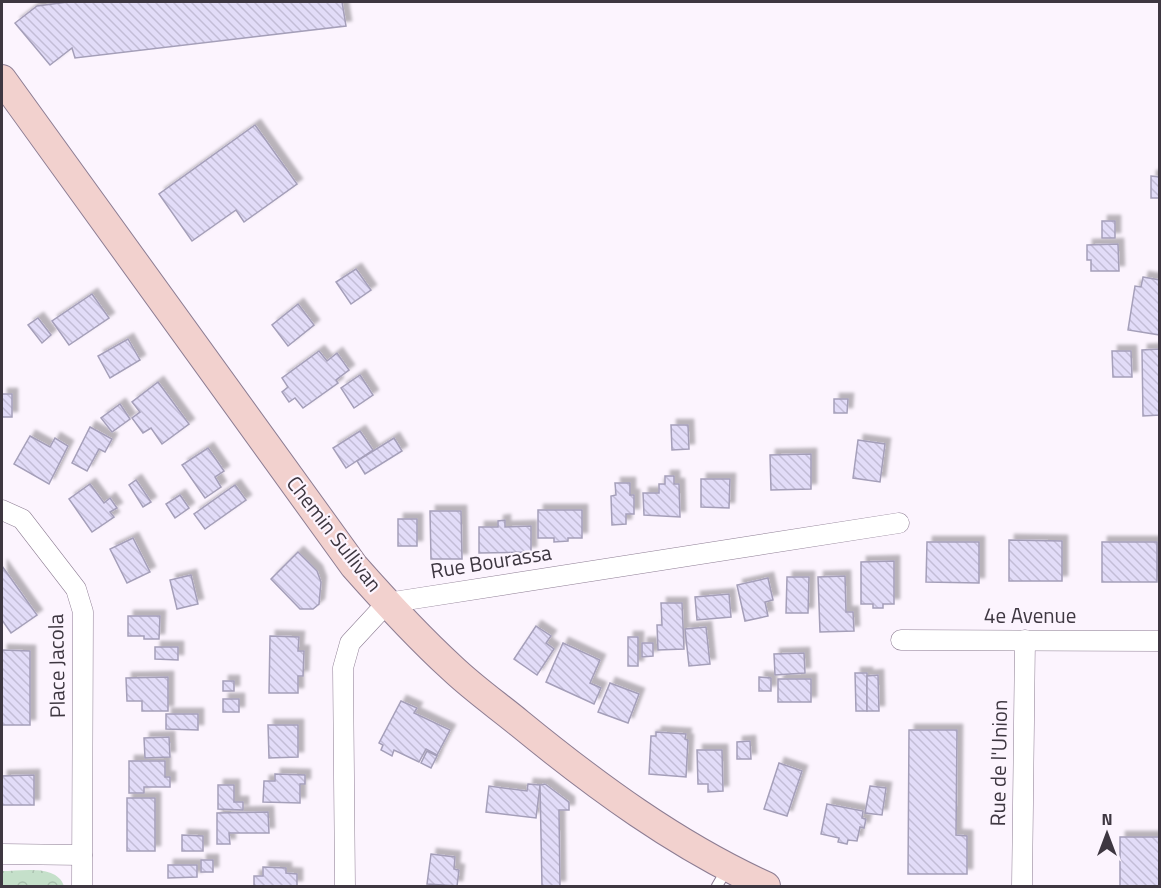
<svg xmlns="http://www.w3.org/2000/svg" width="1161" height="888" font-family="'Titillium Web',sans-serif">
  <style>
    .forest { fill: url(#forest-crowns) }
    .building { fill: url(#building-back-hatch); stroke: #a59fb9; stroke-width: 1.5; filter: url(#shadow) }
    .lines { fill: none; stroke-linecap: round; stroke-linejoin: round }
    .service-casing { stroke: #8d7d93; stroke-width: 12 }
    .minor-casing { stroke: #8d7d93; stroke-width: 21 }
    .secondary-casing { stroke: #8d7d93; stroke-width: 30 }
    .service { stroke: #fff; stroke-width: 10 }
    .minor { stroke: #fff; stroke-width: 20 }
    .secondary { stroke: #f2d1ce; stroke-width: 28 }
    .labels { text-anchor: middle; stroke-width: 4.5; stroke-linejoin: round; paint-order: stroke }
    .street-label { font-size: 21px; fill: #3e3741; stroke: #fcf4fe }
  </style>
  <defs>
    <pattern id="forest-crowns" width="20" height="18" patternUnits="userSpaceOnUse" patternTransform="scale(1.5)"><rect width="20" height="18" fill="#c5e0ca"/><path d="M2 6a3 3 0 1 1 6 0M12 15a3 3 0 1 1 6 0" fill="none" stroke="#aac1af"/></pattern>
    <pattern id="building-back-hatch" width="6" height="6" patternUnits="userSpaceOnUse" patternTransform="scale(1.5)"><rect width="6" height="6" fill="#e2dcf8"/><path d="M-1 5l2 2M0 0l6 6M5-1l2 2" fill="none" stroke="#c3bdd6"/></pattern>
    <filter id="shadow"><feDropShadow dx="5.5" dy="-5.5" stdDeviation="1.5" flood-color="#0004"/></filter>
  </defs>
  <rect width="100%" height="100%" fill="#fcf4fe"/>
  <path class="forest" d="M2,871C21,871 57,864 64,886H2Z"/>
  <g class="building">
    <path d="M68,2H342L346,26L75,58L72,48L50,65L15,23L37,6Z"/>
    <path d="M255,125L297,184L244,222L236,210L192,241L159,194Z"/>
    <path d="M1151,176L1160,177V198H1151Z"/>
    <rect x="1102" y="221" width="13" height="17"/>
    <path d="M1118,244L1119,271H1091V260H1087V245Z"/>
    <path d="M356,269L371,290L351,304L336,282Z"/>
    <path d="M1143,277L1160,280V335L1128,330L1135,286L1141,287Z"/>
    <path d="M92,294L109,318L69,345L52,321Z"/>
    <path d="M298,304L314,325L288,346L272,325Z"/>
    <path d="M38,318L51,335L42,343L28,325Z"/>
    <path d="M128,339L140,360L110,378L98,356Z"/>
    <path d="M1160,349V415L1143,416L1142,350Z"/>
    <path d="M319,351L327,361L337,353L349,370L336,380L338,383L303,408L295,398L289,402L282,392L288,387L282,378Z"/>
    <path d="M1112,351H1131L1132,377H1113Z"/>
    <path d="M360,375L373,395L354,408L341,388Z"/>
    <path d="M158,382L189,424L162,444L151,428L143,433L132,418L140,412L132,402Z"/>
    <rect x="2" y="394" width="10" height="23"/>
    <path d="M834,399H848L847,413H834Z"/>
    <path d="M120,404L130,419L112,432L101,418Z"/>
    <path d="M671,425H688L689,449L672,450Z"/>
    <path d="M90,427L112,439L105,452L99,449L87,471L72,463Z"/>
    <path d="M360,431L373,450L346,468L333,448Z"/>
    <path d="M30,436L50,447L55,438L68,446L49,484L14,464Z"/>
    <path d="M394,438L402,451L365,474L357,461Z"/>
    <path d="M858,440L885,444L880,482L853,478Z"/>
    <path d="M208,448L224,471L215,477L221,487L205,498L182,465Z"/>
    <path d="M811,454V489L771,490L770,455Z"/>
    <path d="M665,476H674V484H679L680,517L644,515L643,493H659V484H665Z"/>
    <path d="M701,479H730L729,508L701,507Z"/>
    <path d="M136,480L151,502L143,507L129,485Z"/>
    <path d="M615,483H630V495H634V514H626V524L612,525L611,496L616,495Z"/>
    <path d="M90,484L104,503L110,498L117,508L110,512L114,517L92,532L69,499Z"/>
    <path d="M235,485L246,500L205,529L194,514Z"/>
    <path d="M180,495L189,508L175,518L166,504Z"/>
    <path d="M538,510H582V538H568V541L554,542V538H538Z"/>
    <path d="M430,511H461L462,559H431Z"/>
    <rect x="398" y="519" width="19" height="27"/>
    <path d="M505,520V527L531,526V552L479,553V527H498V521Z"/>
    <path d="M133,538L150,572L127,583L110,549Z"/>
    <path d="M1009,540L1062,541V581H1009Z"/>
    <path d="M927,542H979V583L926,582Z"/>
    <rect x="1102" y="542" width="55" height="40"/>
    <path d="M298,552L317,571L321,582L319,604L313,609H300L271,579Z"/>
    <path d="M894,561V604H883V608H873V604H861V562Z"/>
    <path d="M2,566L37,615L11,633L2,620Z"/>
    <path d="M191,575L198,604L177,609L170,580Z"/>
    <path d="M845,576L846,612H853L854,631L820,632L818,577Z"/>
    <path d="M787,577H809L808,613H786Z"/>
    <path d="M768,578L773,600L765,602L768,616L745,621L737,585Z"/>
    <path d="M729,594L731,617L697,620L695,597Z"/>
    <path d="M661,603H682L684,649L658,650L657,625H662Z"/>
    <path d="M128,616H160L159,639H144V636H128Z"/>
    <path d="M536,626L551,636L546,643L554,649L537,675L514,659Z"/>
    <path d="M706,627L710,664L689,666L685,629Z"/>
    <path d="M270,636L299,637L298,651H304L303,676H298V693H269Z"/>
    <rect x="628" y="637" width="10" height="29"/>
    <path d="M563,643L600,660L590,683L601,688L594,704L546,682Z"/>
    <path d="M642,643H653V656L642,657Z"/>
    <path d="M155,647H178V660L155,659Z"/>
    <path d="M2,650L30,651V725H2Z"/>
    <path d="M804,653L805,673L775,675L774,654Z"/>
    <path d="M855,673H867V711H856Z"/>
    <path d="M878,675L879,711H867V676Z"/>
    <path d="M168,677V711H142V701H127L126,678Z"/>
    <path d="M759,677L771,678V691H759Z"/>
    <rect x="778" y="679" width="33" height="23"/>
    <rect x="223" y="681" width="11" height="10"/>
    <path d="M610,683L639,694L628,723L598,712Z"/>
    <rect x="223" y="699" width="16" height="13"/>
    <path d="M401,701L417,708L414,713L450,730L437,755L426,749L419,762L394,750L392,756L381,750L383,745L379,743Z"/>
    <path d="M166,714H198V730L166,729Z"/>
    <path d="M268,725H298V757L269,758Z"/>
    <path d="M909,730H957L956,835L967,836V874H908Z"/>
    <path d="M656,732L686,734L685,739L688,740L686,777L649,774L651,736H656Z"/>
    <path d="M169,737L170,757L145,758L144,738Z"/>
    <path d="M750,741L751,759H737V742Z"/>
    <path d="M697,750H722L723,791L708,792V784H698Z"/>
    <path d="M427,751L437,756L431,768L421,763Z"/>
    <path d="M129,761H165V777H170V787H144V793H129Z"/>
    <path d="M779,763L802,771L787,816L764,809Z"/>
    <path d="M275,774L305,775V784H300V803L263,802L264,781H275Z"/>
    <path d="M34,775V805H2V776Z"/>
    <path d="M528,784L540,785L536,818L486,812L489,786L527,791Z"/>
    <path d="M545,784L569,802V810H559L560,886H542L540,785Z"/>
    <path d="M218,785H234V802H243V810L218,809Z"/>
    <path d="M870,786L886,788L882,815L865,813Z"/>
    <rect x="127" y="798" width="28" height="53"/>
    <path d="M827,804L863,811L862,818L866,819L864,828L860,827L857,841L848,840L847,844L838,842L839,838L821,834Z"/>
    <path d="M268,812L269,833H229L230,844H217V813Z"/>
    <path d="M182,835L203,836V851H182Z"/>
    <rect x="1120" y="837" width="40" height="49"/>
    <path d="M431,854L455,857L454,869L459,870L457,886L427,884Z"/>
    <rect x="201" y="860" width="12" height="12"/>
    <path d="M168,865H197V877L168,878Z"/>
    <path d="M263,867L286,868V873L297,874V886H254V876H263Z"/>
  </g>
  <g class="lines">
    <defs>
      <path id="service" d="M717,886L727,869"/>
      <g id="minor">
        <path d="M2,510L22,519L76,589L83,612L82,886"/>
        <path d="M901,640L1160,641"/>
        <path d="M2,854L82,855"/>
        <path d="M345,886L343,668L350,643L387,603L899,523"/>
        <path d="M1022,886L1025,640"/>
      </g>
      <path id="secondary" d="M2,79L354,566C385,601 417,636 452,668C473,688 497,705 519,723C596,786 676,845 766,886"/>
    </defs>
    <use href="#service" class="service-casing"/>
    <use href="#minor" class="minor-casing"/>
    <use href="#secondary" class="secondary-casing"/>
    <use href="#service" class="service"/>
    <use href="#minor" class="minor"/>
    <use href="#secondary" class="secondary"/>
  </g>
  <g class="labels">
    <g class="street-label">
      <text transform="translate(334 534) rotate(52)" y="7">Chemin Sullivan</text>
      <text transform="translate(491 562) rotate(-9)" y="7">Rue Bourassa</text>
      <text x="1030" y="623">4e Avenue</text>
      <text transform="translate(57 666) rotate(-91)" y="7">Place Jacola</text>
      <text transform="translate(999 763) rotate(-89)" y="7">Rue de l'Union</text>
    </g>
  </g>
  <rect width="1161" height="888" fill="none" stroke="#3e3741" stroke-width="6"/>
  <g transform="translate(1107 834)" stroke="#fcf4fe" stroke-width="4.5" paint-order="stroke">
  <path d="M0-4.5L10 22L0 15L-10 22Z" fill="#3e3741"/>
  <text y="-9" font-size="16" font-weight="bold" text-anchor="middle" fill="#3e3741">N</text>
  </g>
</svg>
